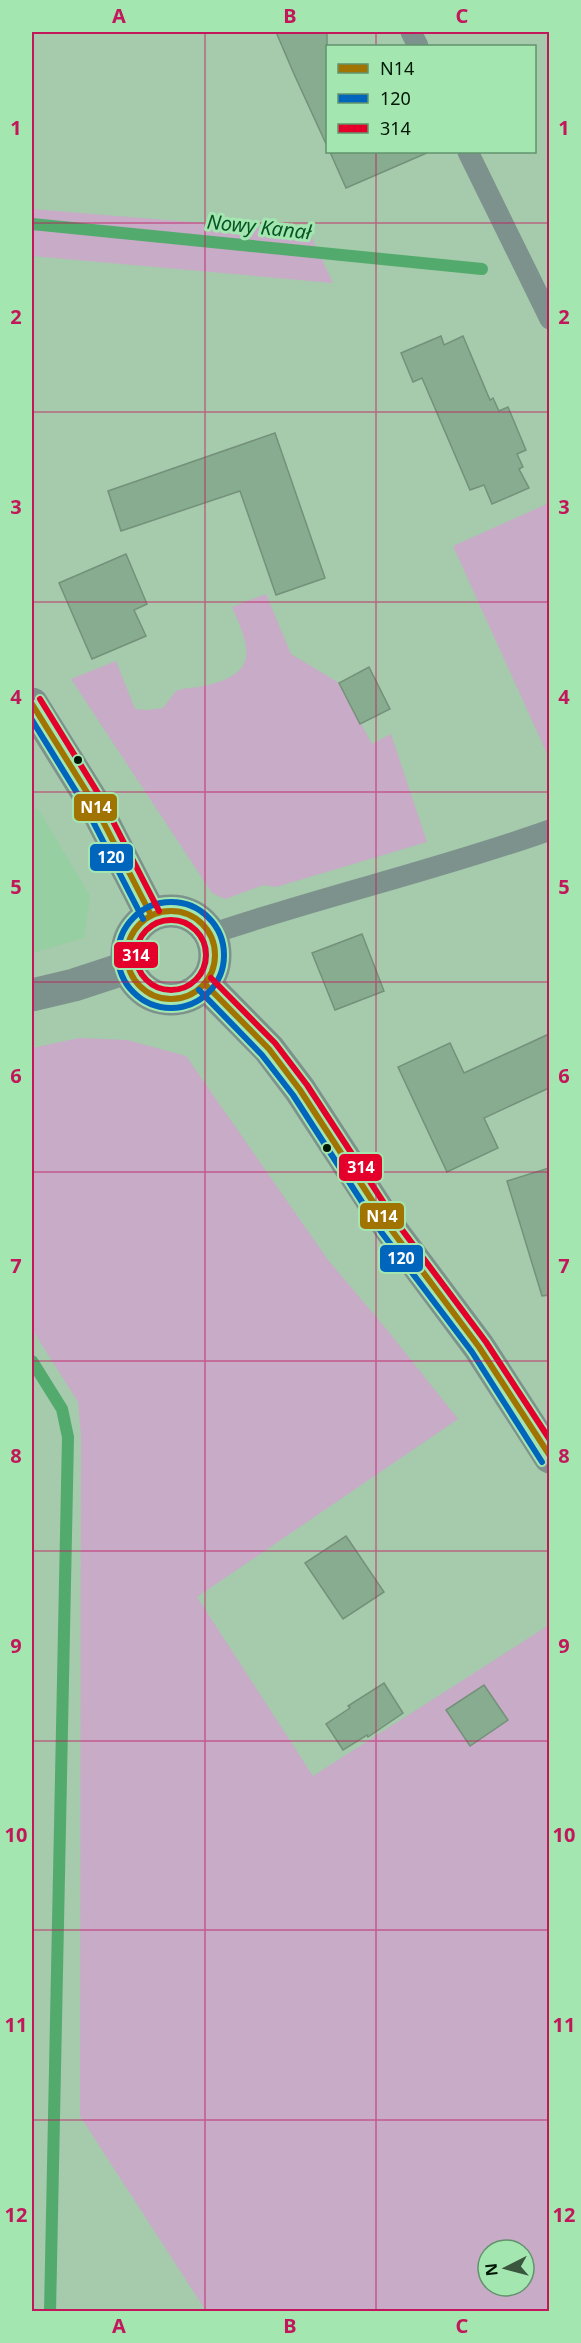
<svg xmlns="http://www.w3.org/2000/svg" width="581" height="2343" font-family="'Noto Sans',sans-serif">
  <style>
    .built { fill: #96cfa2 }
    .green { fill: #c8abc7; fill-rule: evenodd }
    .lines { fill: none; stroke-linecap: round; stroke-linejoin: round }
    .stream { stroke: #52aa6d; stroke-width: 12 }
    .building { fill: #87ac90; stroke: #74917a; stroke-width: 1.5 }
    .service { stroke: #7d928c; stroke-width: 21 }
    .minor { stroke: #7d928c; stroke-width: 33 }
    .tertiary { stroke: #7d928c; stroke-width: 33 }
    .bus-1-casing { stroke: #a3e6b0; stroke-width: 10 }
    .bus-2-casing { stroke: #a3e6b0; stroke-width: 10 }
    .bus-3-casing { stroke: #a3e6b0; stroke-width: 10 }
    .bus-1 { stroke: #a17402; stroke-width: 6 }
    .bus-2 { stroke: #0065bd; stroke-width: 6 }
    .bus-3 { stroke: #e4002b; stroke-width: 6 }
    .grid { fill: none; stroke: #c2185b; stroke-width: 1.5; stroke-opacity: 0.55 }
    .bus-dot { fill: #001705; stroke: #a3e6b0; stroke-width: 2 }
    .labels { text-anchor: middle; stroke-width: 6; stroke-linejoin: round; paint-order: stroke }
    .water-label { font-size: 20px; font-style: italic; fill: #065625; stroke: #a3e6b0 }
    .line-badge { stroke: #a3e6b0; stroke-width: 2 }
    .badge-label { font-size: 16px; text-anchor: middle; font-weight: bold; fill: #fff }
    .neatline { fill: none; stroke: #c2185b; stroke-width: 2 }
    .grid-label { font-size: 20px; text-anchor: middle; font-weight: bold; fill: #c2185b }
  </style>
  <rect width="100%" height="100%" fill="#a5caac"/>
  <path class="built" d="M38,809L90,896L84,938L32,953V810Z"/>
  <g class="green">
    <path d="M32,209L309,232L333,283L32,256Z"/>
    <path d="M549,503V758L453,546Z"/>
    <path d="M266,594L291,654L339,683L372,744L391,734L427,842L276,887L264,885L225,899L212,893L71,679L116,661L135,709L148,710L163,708L176,691C186,687 197,688 208,685C261,672 249,646 232,607Z"/>
    <path d="M79,1038L127,1040L186,1056L328,1260L388,1331L458,1419L197,1597L313,1776L549,1625V2311H206L80,2116L81,1435L78,1402L32,1329V1048ZM488,2250H524V2286H488Z"/>
  </g>
  <g class="lines">
    <g class="stream">
      <path d="M32,224L482,269"/>
      <path d="M32,1361L62,1409L68,1437L50,2312"/>
    </g>
  </g>
  <g class="building">
    <path d="M276,32H327V146L294,74Z"/>
    <path d="M330,152H429L346,188Z"/>
    <path d="M441,336L444,345L463,336L490,400L493,398L499,411L508,407L526,450L517,454L523,467L519,469L529,488L492,504L484,485L470,490L422,378L413,382L401,353Z"/>
    <path d="M275,433L325,578L276,595L240,491L121,531L108,491Z"/>
    <path d="M126,554L147,604L134,610L146,636L92,659L59,583Z"/>
    <path d="M369,667L390,709L360,724L339,683Z"/>
    <path d="M362,934L384,991L335,1010L312,953Z"/>
    <path d="M549,1034V1088L484,1118L498,1148L447,1172L398,1067L450,1043L464,1073Z"/>
    <path d="M549,1168V1295L542,1296L507,1181Z"/>
    <path d="M346,1536L384,1592L343,1619L305,1563Z"/>
    <path d="M384,1683L403,1713L368,1737L367,1735L343,1750L326,1724L350,1708L348,1706Z"/>
    <path d="M484,1685L508,1720L470,1746L446,1710Z"/>
  </g>
  <g class="lines">
    <g class="service">
      <path d="M411,32L418,46"/>
      <path d="M468,152L550,319"/>
      <path d="M211,934C323,896 438,870 550,830"/>
    </g>
    <path class="minor" d="M32,995L74,985L129,967"/>
    <g class="tertiary">
      <path d="M32,704L93,802L151,915"/>
      <circle cx="171" cy="955" r="44"/>
      <path d="M205,984L269,1049L300,1090L390,1228L479,1347L550,1457"/>
    </g>
    <defs>
      <g id="bus-1">
        <path d="M32,704L93,802L151,915"/>
        <circle cx="171" cy="955" r="44"/>
        <path d="M205,984L269,1049L300,1090L390,1228L479,1347L550,1456"/>
      </g>
      <g id="bus-2">
        <path d="M32,720L85,806L143,919"/>
        <circle cx="171" cy="955" r="53"/>
        <path d="M199,990L262,1055L293,1095L382,1233L472,1352L542,1462"/>
      </g>
      <g id="bus-3">
        <path d="M40,699L101,798L159,911"/>
        <circle cx="171" cy="955" r="35"/>
        <path d="M211,978L275,1043L307,1085L397,1223L486,1342L550,1440"/>
      </g>
    </defs>
    <use href="#bus-1" class="bus-1-casing"/>
    <use href="#bus-2" class="bus-2-casing"/>
    <use href="#bus-3" class="bus-3-casing"/>
    <use href="#bus-1" class="bus-1"/>
    <use href="#bus-2" class="bus-2"/>
    <use href="#bus-3" class="bus-3"/>
  </g>
  <path class="grid" d="M205,32V2312M376,32V46M376,152V2312M32,223H550M32,412H550M32,602H550M32,792H550M32,982H550M32,1172H550M32,1361H550M32,1551H550M32,1741H550M32,1930H550M32,2120H550"/>
  <g class="bus-dot">
    <circle cx="78" cy="760" r="5"/>
    <circle cx="327" cy="1148" r="5"/>
  </g>
  <g class="labels">
    <g class="water-label">
      <text transform="translate(259 227) rotate(6)" y="7">Nowy Kanał</text>
    </g>
  </g>
  <g class="line-badge">
    <rect x="73" y="793" width="45" height="29" rx="6" fill="#a17402"/>
    <rect x="89" y="843" width="45" height="29" rx="6" fill="#0065bd"/>
    <rect x="113" y="941" width="46" height="28" rx="6" fill="#e4002b"/>
    <rect x="338" y="1153" width="45" height="29" rx="6" fill="#e4002b"/>
    <rect x="359" y="1202" width="46" height="28" rx="6" fill="#a17402"/>
    <rect x="379" y="1244" width="45" height="29" rx="6" fill="#0065bd"/>
  </g>
  <g class="badge-label">
    <text x="96" y="813">N14</text>
    <text x="111" y="863">120</text>
    <text x="136" y="961">314</text>
    <text x="361" y="1173">314</text>
    <text x="382" y="1222">N14</text>
    <text x="401" y="1264">120</text>
  </g>
  <rect width="581" height="2343" fill="none" stroke="#a3e6b0" stroke-width="66"/>
  <rect x="326" y="45" width="210" height="108" fill="#a3e6b0" stroke="#62936c" stroke-width="1.5"/>
  <rect x="338" y="64" width="30" height="9" fill="#a17402" stroke="#62936c" stroke-width="1.5"/>
  <text x="380" y="75" font-size="18" fill="#001705">N14</text>
  <rect x="338" y="94" width="30" height="9" fill="#0065bd" stroke="#62936c" stroke-width="1.5"/>
  <text x="380" y="105" font-size="18" fill="#001705">120</text>
  <rect x="338" y="124" width="30" height="9" fill="#e4002b" stroke="#62936c" stroke-width="1.5"/>
  <text x="380" y="135" font-size="18" fill="#001705">314</text>
  <g transform="translate(506 2268) rotate(264)"><circle r="28" fill="#a3e6b0" stroke="#62936c" stroke-width="1.5"/>
  <path d="M0-4.5L10 22L0 15L-10 22Z" fill="#3a563f"/>
  <text y="-9" font-size="16" font-weight="bold" text-anchor="middle" fill="#001705">N</text>
  </g>
  <rect x="33" y="33" width="515" height="2277" class="neatline"/>
  <g class="grid-label">
    <text x="119" y="23">A</text>
    <text x="290" y="23">B</text>
    <text x="462" y="23">C</text>
    <text x="16" y="135">1</text>
    <text x="564" y="135">1</text>
    <text x="16" y="324">2</text>
    <text x="564" y="324">2</text>
    <text x="16" y="514">3</text>
    <text x="564" y="514">3</text>
    <text x="16" y="704">4</text>
    <text x="564" y="704">4</text>
    <text x="16" y="894">5</text>
    <text x="564" y="894">5</text>
    <text x="16" y="1083">6</text>
    <text x="564" y="1083">6</text>
    <text x="16" y="1273">7</text>
    <text x="564" y="1273">7</text>
    <text x="16" y="1463">8</text>
    <text x="564" y="1463">8</text>
    <text x="16" y="1653">9</text>
    <text x="564" y="1653">9</text>
    <text x="16" y="1842">10</text>
    <text x="564" y="1842">10</text>
    <text x="16" y="2032">11</text>
    <text x="564" y="2032">11</text>
    <text x="16" y="2222">12</text>
    <text x="564" y="2222">12</text>
    <text x="119" y="2333">A</text>
    <text x="290" y="2333">B</text>
    <text x="462" y="2333">C</text>
  </g>
</svg>
